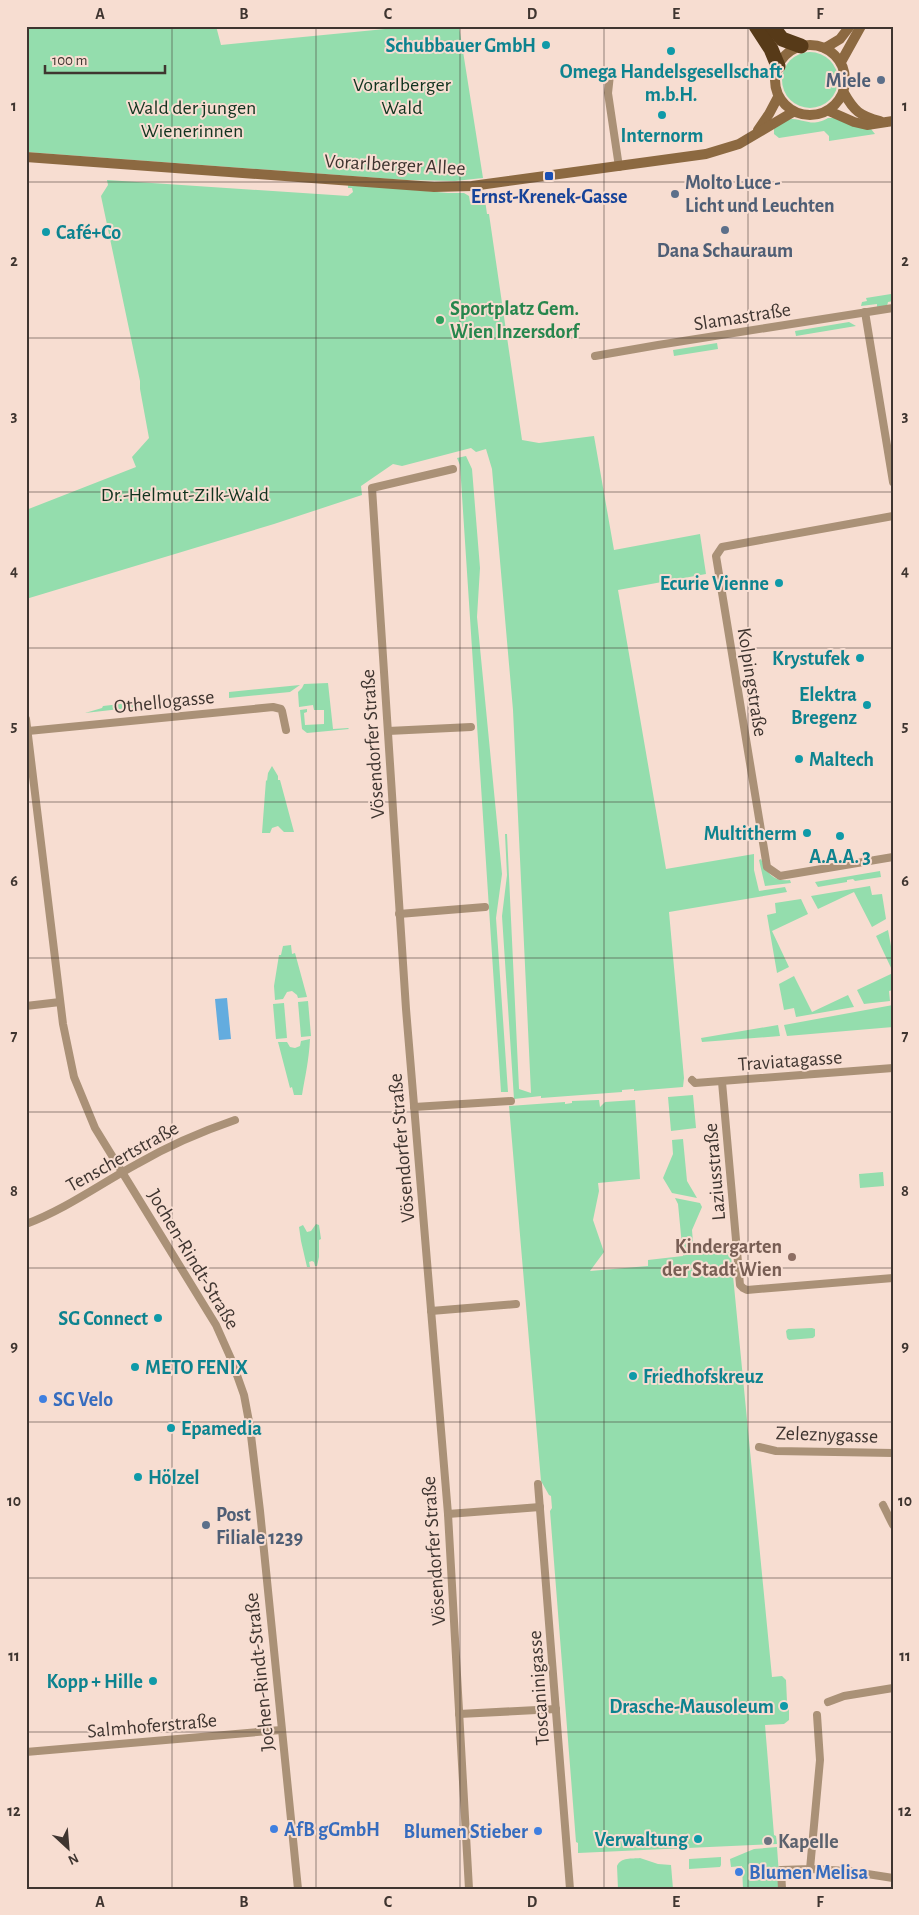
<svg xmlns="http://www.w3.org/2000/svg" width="919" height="1915" font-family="'Alegreya Sans',sans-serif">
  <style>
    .green { fill: #94ddad }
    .water { fill: #63acdf }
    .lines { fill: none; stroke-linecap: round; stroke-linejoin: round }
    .minor { stroke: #aa9177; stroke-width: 8 }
    .secondary { stroke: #8c6941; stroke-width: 10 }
    .motorway { stroke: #573a18; stroke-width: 15 }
    .grid { fill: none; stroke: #3f3530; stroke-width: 1; stroke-opacity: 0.55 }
    .culture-dot { fill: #0f9aa8; stroke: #f7ddd1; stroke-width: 2 }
    .service-dot { fill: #5c6f8a; stroke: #f7ddd1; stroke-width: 2 }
    .transit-dot { fill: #1a4fb4; stroke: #f7ddd1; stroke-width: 2 }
    .leisure-dot { fill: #2e9e5b; stroke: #f7ddd1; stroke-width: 2 }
    .education-dot { fill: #8d6e63; stroke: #f7ddd1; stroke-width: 2 }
    .shop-dot { fill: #3f7fe0; stroke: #f7ddd1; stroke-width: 2 }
    .worship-dot { fill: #6b7280; stroke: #f7ddd1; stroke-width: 2 }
    .labels { text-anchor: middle; stroke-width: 4; stroke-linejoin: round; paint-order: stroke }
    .culture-label { font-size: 20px; font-weight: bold; fill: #0d838f; stroke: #f7ddd1; text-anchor: end }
    .service-label { font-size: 20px; font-weight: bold; fill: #4e5e75; stroke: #f7ddd1; text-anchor: start }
    .park-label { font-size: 20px; fill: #11331f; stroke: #f7ddd1 }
    .street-label { font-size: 20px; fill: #3f3530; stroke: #f7ddd1 }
    .transit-label { font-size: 20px; font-weight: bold; fill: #164399; stroke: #f7ddd1 }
    .leisure-label { font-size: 20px; font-weight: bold; fill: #27864d; stroke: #f7ddd1; text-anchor: start }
    .education-label { font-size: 20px; font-weight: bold; fill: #785e54; stroke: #f7ddd1; text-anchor: end }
    .shop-label { font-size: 20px; font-weight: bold; fill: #366cbe; stroke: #f7ddd1; text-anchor: start }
    .worship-label { font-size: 20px; font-weight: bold; fill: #5b616d; stroke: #f7ddd1; text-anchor: start }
    .neatline { fill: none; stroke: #3f3530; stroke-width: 2 }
    .grid-label { font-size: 16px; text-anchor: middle; font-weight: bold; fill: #3f3530 }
  </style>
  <rect width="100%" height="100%" fill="#f7ddd1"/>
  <g class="green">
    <path d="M26,26H216L221,45L416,26H459L483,178L455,181L406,180L26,152Z"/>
    <circle cx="810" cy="80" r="28"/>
    <path d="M828,118H836L871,129L875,134L829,141V136L824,131L779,138L774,134V129C779,126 786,119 792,119C807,120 812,127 828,118Z"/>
    <path d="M107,180L348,196L353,192L352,188H348V184L448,193H464L469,196L470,202L485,200L487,214H489L522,440L539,443L594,436L614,550L700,534L706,574L618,590L666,869L754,854V870L759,891L785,887L787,892L669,912L684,1078L683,1087L634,1091V1089L622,1090V1092L541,1098V1096L514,1099L502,916L507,875L505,834H507L519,1089L531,1093L513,710L492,469L486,449L476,452L471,448L402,466L393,464L361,486L362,495L274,524L26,599V510L136,467L132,457L149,438L140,389V381L101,196L108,185Z"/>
    <path d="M891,294L893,301L888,302L887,306L877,307V304L861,306L862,302L867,301L866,298Z"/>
    <path d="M849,322L856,326L796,336L795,331Z"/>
    <path d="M717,343L718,349L674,356L673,350Z"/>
    <path d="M466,456L472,469L480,568L477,617L502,874L496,918L508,1092H501L460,465L457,458Z"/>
    <path d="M328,683L333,729L348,728L349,729L307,733L302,729L300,710L307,709V712L304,713L305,725L324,724V710H314L313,705L299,707L298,692L302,688L304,684Z"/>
    <path d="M300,685L290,692L229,698V692Z"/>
    <path d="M155,700V705L85,713L102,708L103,706Z"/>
    <path d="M272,766L278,776V780H280L294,832H284L278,826L272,828L270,833H262L266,780L267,781L268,773Z"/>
    <path d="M761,859C767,873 773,882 790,880L791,883L765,886L759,860Z"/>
    <path d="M880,871L881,877L855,881L853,879L847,880V882L818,887L815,882Z"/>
    <path d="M870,886L872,895L882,894L886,919L872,927L854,892L818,909L811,896Z"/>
    <path d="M801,899L808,914L772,931L789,967L777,973L767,915L776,913L775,903Z"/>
    <path d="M888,930L893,957V972L876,936Z"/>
    <path d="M291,945L292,954L295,953L307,997L298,998L297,995L292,991L287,992L283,999L275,1000L274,986L279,955H281L283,946Z"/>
    <path d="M893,973V990L889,991L890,1001L864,1004L857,990Z"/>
    <path d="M794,976L812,1012L848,995L854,1007L796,1017L794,1008L784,1010L779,984Z"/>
    <path d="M308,1001L311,1036L301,1037L298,1002Z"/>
    <path d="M284,1003L287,1038L276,1039L273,1004Z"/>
    <path d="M893,1005V1027L787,1036L784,1025Z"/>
    <path d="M778,1025L780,1036L702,1042L701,1038Z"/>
    <path d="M310,1039C309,1060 305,1077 302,1095H294L292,1087L290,1088L278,1042H287L290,1047L295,1048L300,1046L301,1041Z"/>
    <path d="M693,1095L696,1128L671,1131L668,1097Z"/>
    <path d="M599,1100L600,1107L605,1102L635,1100L640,1179L598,1183L599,1191L593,1220L604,1252L590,1271L648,1266V1260L683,1256L678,1204L675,1198L700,1203L702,1207L692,1230L694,1255L729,1252L731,1255L772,1677L782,1676L786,1680L787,1702L789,1704V1720L784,1724L765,1725L774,1835L776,1836L777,1844L578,1853V1843L576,1842L550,1511L552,1508L551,1496L549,1495L541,1481L509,1106L565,1102V1104L572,1103V1101Z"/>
    <path d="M683,1139L687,1181L697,1198L672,1193L663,1178L673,1154L672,1140Z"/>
    <path d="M883,1172L884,1186L860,1188L859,1174Z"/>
    <path d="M316,1224L319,1225L321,1239L319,1240V1257L317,1266H315L314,1262L312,1261L309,1262L310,1267H307L301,1241L299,1227L303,1225L307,1232L311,1231Z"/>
    <path d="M812,1328L815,1329V1336L813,1338L789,1340L787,1338L786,1331L788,1329Z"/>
    <path d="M777,1847L780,1889H743L742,1866L731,1867L730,1859L754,1849Z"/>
    <path d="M721,1857V1865L720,1867L689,1869V1859Z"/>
    <path d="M640,1858L658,1864L671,1865L673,1889H618L617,1866C621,1857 632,1859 640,1858Z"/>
  </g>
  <path class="water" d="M227,998L231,1039L219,1040L215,999Z"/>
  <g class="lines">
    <g class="minor">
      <path d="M610,75L608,93L619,167"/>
      <path d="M865,312L893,482"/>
      <path d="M595,356L658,345L893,308"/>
      <path d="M453,469L372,488L406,1009L448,1514L469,1889"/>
      <path d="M893,516L722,547L716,556L767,867L780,876L893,857"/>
      <path d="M26,719L63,1024L74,1077L95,1128L216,1325L232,1361L244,1395L250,1427L260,1511L298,1889"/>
      <path d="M28,731L273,707L281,709L282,711L286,730"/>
      <path d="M388,731L471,727"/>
      <path d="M399,914L485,907"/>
      <path d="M26,1006L60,1002"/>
      <path d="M692,1080L695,1083L893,1068"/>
      <path d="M722,1082L740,1285L743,1288L747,1290L893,1278"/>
      <path d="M414,1107L511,1101"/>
      <path d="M26,1224C66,1209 100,1184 137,1164C168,1146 200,1132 235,1120"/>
      <path d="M431,1311L516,1304"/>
      <path d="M759,1447L776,1451L893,1453"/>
      <path d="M538,1484L570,1889"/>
      <path d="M883,1505L893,1525"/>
      <path d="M448,1514L540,1507"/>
      <path d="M828,1702L844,1696L893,1688"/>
      <path d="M459,1714L556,1709"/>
      <path d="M26,1752L281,1730"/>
      <path d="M810,1869L848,1871L893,1878"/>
      <path d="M782,1889L781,1870L810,1869L820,1760L817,1715"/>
    </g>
    <g class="secondary">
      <circle cx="810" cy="80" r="35"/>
      <path d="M825,48L840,39L850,26"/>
      <path d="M841,62L861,26"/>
      <path d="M844,93C854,111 860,116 880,121"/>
      <path d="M829,111L854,122L867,125L893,121"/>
      <path d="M758,130L769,114L778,97"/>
      <path d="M26,157L434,187L472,186L706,154L739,144L793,112"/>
    </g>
    <g class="motorway">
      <path d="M756,26L771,49L778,66"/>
      <path d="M772,26L782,39L801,46"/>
    </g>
  </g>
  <path class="grid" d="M172,26V1889M316,26V1889M460,26V1889M604,26V1889M748,26V1889M26,182H893M26,338H893M26,492H893M26,648H893M26,802H893M26,958H893M26,1112H893M26,1268H893M26,1422H893M26,1578H893M26,1732H893"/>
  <g class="culture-dot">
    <circle cx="546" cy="45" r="5"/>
    <circle cx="671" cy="51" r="5"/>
    <circle cx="662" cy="115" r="5"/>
    <circle cx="46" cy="232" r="5"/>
    <circle cx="779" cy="583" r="5"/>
    <circle cx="860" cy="658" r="5"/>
    <circle cx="867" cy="705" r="5"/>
    <circle cx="799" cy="759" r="5"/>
    <circle cx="807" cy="833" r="5"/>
    <circle cx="840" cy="836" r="5"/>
    <circle cx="158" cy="1318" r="5"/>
    <circle cx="135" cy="1367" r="5"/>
    <circle cx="633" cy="1376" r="5"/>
    <circle cx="171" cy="1428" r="5"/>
    <circle cx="138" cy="1477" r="5"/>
    <circle cx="153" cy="1681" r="5"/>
    <circle cx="784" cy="1706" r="5"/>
    <circle cx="698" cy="1839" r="5"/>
  </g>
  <g class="service-dot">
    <circle cx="881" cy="80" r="5"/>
    <circle cx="675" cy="194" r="5"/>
    <circle cx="725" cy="230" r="5"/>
    <circle cx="206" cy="1525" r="5"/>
  </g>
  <rect class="transit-dot" x="544" y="171" width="10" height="10" rx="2.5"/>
  <circle class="leisure-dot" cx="440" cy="320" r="5"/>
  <circle class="education-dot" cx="792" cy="1257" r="5"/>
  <g class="shop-dot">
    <circle cx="43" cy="1399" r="5"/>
    <circle cx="274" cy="1829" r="5"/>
    <circle cx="538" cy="1831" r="5"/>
    <circle cx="739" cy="1872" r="5"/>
  </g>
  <circle class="worship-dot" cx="768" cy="1841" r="5"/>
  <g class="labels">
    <g class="culture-label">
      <text x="536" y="52">Schubbauer GmbH</text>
      <text x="671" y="78" text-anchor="middle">Omega Handelsgesellschaft<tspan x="671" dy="23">m.b.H.</tspan></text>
      <text x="662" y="142" text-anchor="middle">Internorm</text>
      <text x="56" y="239" text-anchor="start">Café+Co</text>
      <text x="769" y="590">Ecurie Vienne</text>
      <text x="850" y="665">Krystufek</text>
      <text x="857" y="701">Elektra<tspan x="857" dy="23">Bregenz</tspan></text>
      <text x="809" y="766" text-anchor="start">Maltech</text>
      <text x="797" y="840">Multitherm</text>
      <text x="840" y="863" text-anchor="middle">A.A.A. 3</text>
      <text x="148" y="1325">SG Connect</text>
      <text x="145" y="1374" text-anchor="start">METO FENIX</text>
      <text x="643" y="1383" text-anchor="start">Friedhofskreuz</text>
      <text x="181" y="1435" text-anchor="start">Epamedia</text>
      <text x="148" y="1484" text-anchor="start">Hölzel</text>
      <text x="143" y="1688">Kopp + Hille</text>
      <text x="774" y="1713">Drasche-Mausoleum</text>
      <text x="688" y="1846">Verwaltung</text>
    </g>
    <g class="service-label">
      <text x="871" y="87" text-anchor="end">Miele</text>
      <text x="685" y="189">Molto Luce -<tspan x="685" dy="23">Licht und Leuchten</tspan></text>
      <text x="725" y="257" text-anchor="middle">Dana Schauraum</text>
      <text x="216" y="1521">Post<tspan x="216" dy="23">Filiale 1239</tspan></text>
    </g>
    <g class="park-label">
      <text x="402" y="91">Vorarlberger<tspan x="402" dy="23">Wald</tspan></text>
      <text x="192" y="114">Wald der jungen<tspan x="192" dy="23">Wienerinnen</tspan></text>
      <text x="185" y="501">Dr.-Helmut-Zilk-Wald</text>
    </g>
    <g class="street-label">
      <text transform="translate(395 164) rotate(3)" y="7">Vorarlberger Allee</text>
      <text transform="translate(742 316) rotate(-9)" y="7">Slamastraße</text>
      <text transform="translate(753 682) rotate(81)" y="7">Kolpingstraße</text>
      <text transform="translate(164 701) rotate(-6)" y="7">Othellogasse</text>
      <text transform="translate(372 744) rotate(-94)" y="7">Vösendorfer Straße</text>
      <text transform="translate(790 1060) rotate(-4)" y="7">Traviatagasse</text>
      <text transform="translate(401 1148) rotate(-95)" y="7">Vösendorfer Straße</text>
      <text transform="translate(122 1156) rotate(-29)" y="7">Tenschertstraße</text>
      <text transform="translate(714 1172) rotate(-95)" y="7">Laziusstraße</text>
      <text transform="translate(194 1259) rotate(59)" y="7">Jochen-Rindt-Straße</text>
      <text transform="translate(827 1434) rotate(2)" y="7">Zeleznygasse</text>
      <text transform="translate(433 1551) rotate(-94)" y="7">Vösendorfer Straße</text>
      <text transform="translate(259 1672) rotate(-96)" y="7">Jochen-Rindt-Straße</text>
      <text transform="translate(538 1688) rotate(-94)" y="7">Toscaninigasse</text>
      <text transform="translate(152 1725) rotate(-5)" y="7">Salmhoferstraße</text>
    </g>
    <g class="transit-label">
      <text x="549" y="203">Ernst-Krenek-Gasse</text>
    </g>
    <g class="leisure-label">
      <text x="450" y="315">Sportplatz Gem.<tspan x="450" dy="23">Wien Inzersdorf</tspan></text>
    </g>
    <g class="education-label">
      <text x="782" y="1253">Kindergarten<tspan x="782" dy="23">der Stadt Wien</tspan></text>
    </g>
    <g class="shop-label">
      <text x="53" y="1406">SG Velo</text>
      <text x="284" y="1836">AfB gGmbH</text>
      <text x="528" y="1838" text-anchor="end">Blumen Stieber</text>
      <text x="749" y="1879">Blumen Melisa</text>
    </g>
    <g class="worship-label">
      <text x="778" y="1848">Kapelle</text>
    </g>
  </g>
  <rect width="919" height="1915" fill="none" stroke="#f7ddd1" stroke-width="55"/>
  <g transform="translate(68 1848) rotate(154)" stroke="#f7ddd1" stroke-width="4" paint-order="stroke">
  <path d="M0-4L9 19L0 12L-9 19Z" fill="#3f3530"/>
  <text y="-8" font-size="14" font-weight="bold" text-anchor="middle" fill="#3f3530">N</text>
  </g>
  <path d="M45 65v8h120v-8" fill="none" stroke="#3f3530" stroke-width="2.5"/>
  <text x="52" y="65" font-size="15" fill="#3f3530" stroke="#f7ddd1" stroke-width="4" paint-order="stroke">100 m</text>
  <rect x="28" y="28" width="864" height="1860" class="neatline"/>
  <g class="grid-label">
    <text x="100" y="19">A</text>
    <text x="244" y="19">B</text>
    <text x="388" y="19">C</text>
    <text x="532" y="19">D</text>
    <text x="676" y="19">E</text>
    <text x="820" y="19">F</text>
    <text x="14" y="111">1</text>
    <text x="905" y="111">1</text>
    <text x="14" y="266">2</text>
    <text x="905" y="266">2</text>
    <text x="14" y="421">3</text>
    <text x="905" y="421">3</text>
    <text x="14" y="576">4</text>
    <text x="905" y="576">4</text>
    <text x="14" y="731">5</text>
    <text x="905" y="731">5</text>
    <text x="14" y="886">6</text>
    <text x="905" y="886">6</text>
    <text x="14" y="1041">7</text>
    <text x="905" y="1041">7</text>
    <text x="14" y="1196">8</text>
    <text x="905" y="1196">8</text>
    <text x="14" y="1351">9</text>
    <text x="905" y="1351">9</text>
    <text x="14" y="1506">10</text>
    <text x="905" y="1506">10</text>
    <text x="14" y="1661">11</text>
    <text x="905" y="1661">11</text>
    <text x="14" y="1816">12</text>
    <text x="905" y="1816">12</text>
    <text x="100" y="1907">A</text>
    <text x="244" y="1907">B</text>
    <text x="388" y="1907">C</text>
    <text x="532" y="1907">D</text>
    <text x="676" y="1907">E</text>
    <text x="820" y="1907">F</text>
  </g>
</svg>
